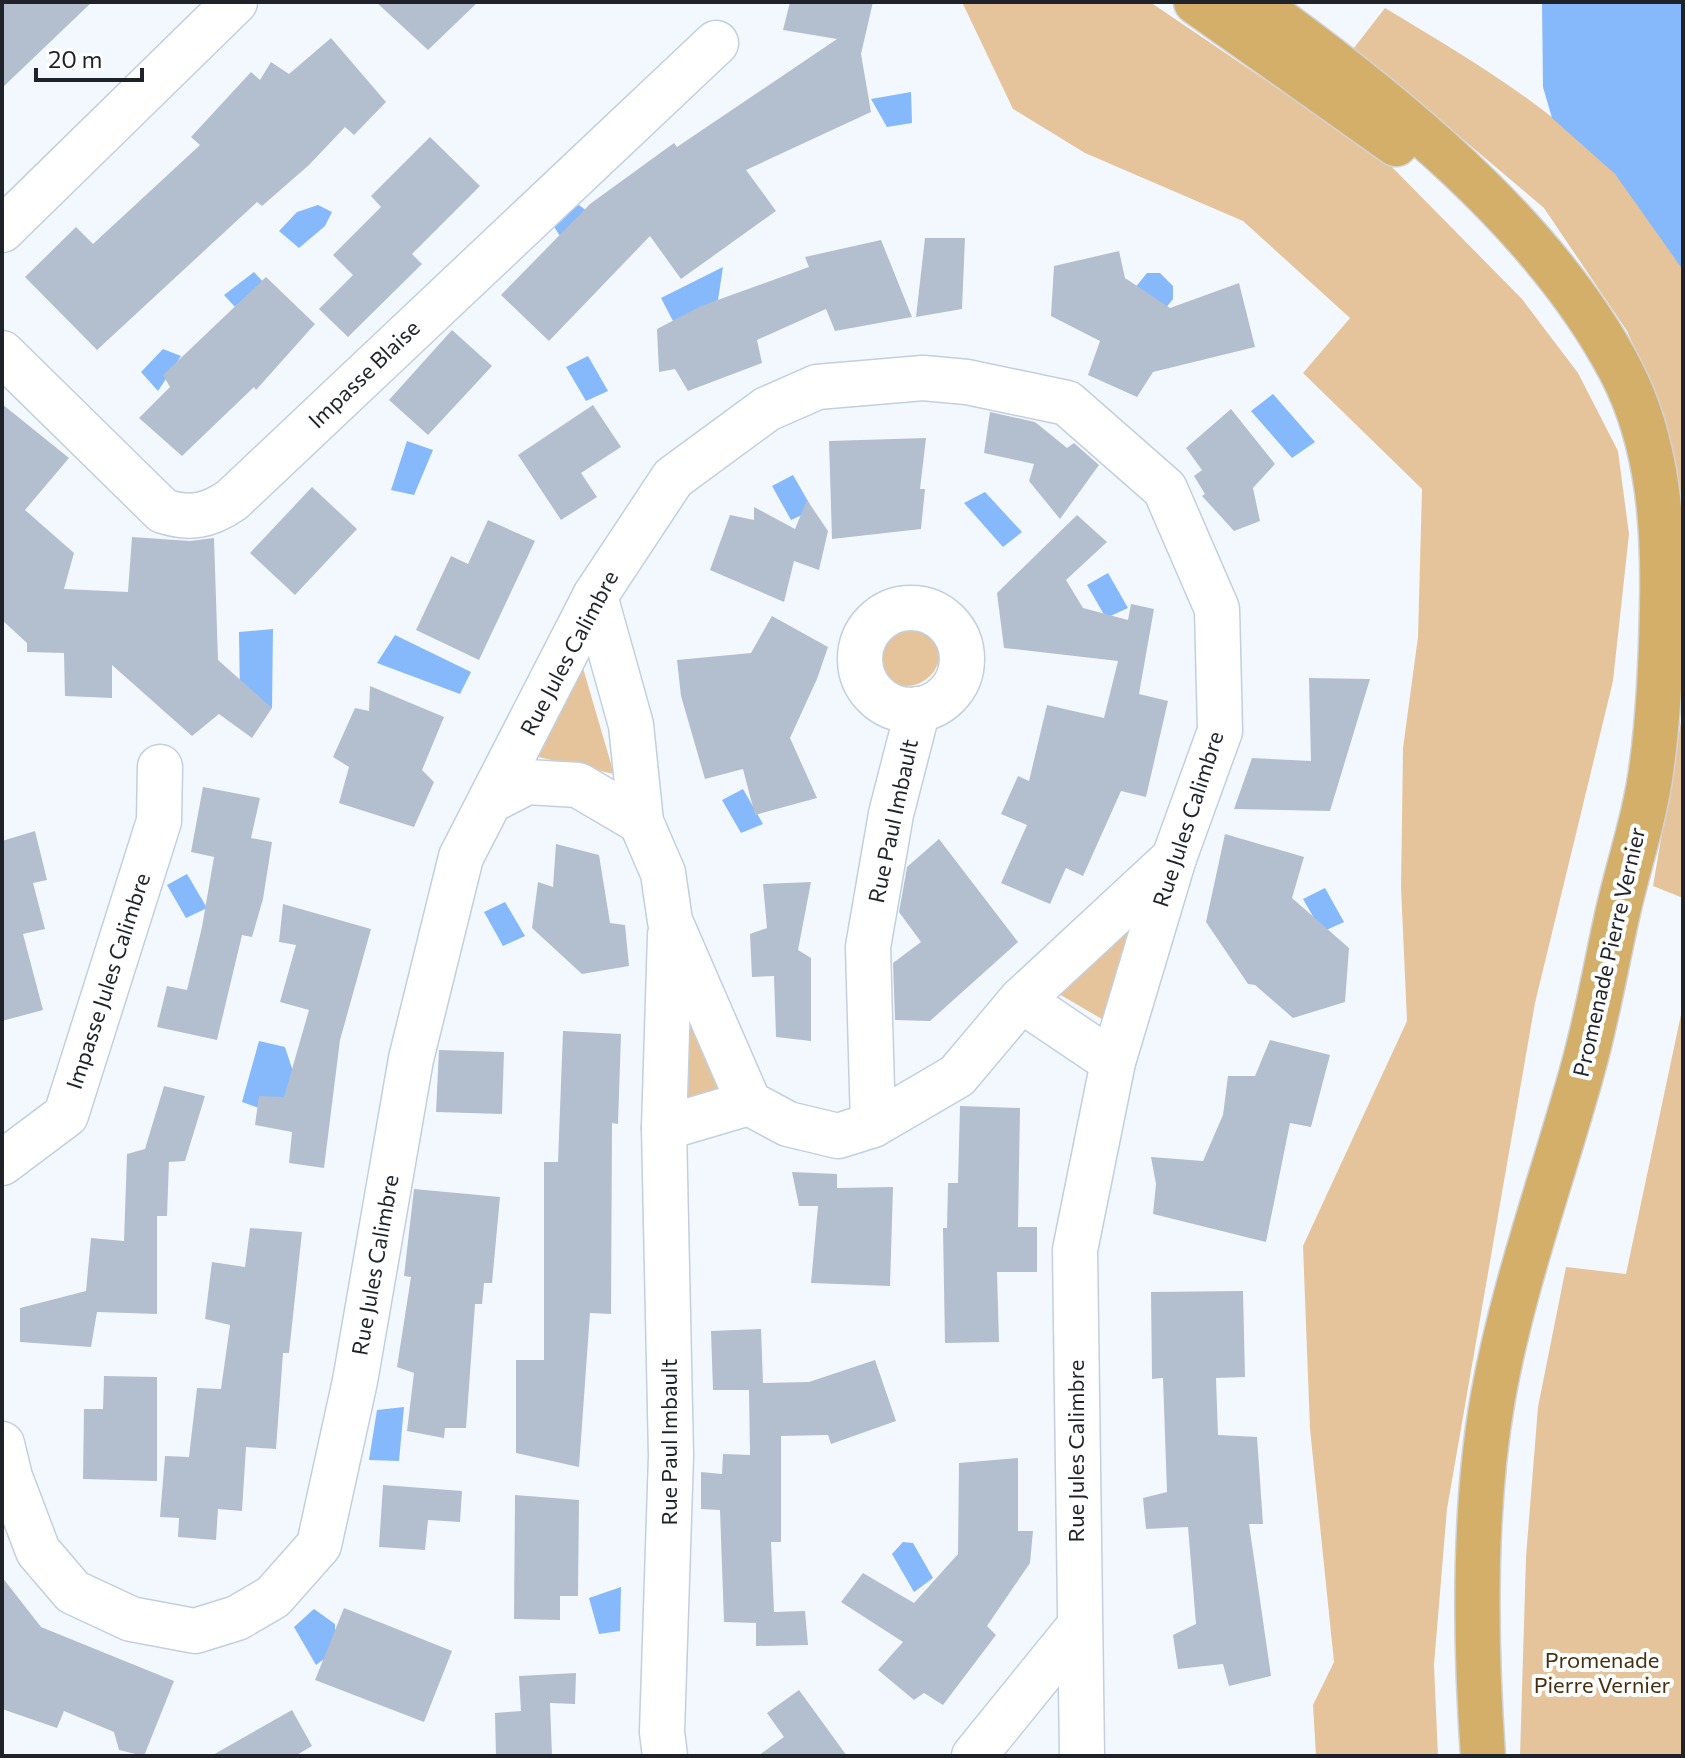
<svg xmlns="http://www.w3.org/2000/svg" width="1685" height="1758" font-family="Commissioner,sans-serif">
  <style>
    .green { fill: #e6c49b }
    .water { fill: #85b9fb }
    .building { fill: #b3bfce }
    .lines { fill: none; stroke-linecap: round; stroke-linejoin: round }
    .minor-casing { stroke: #c3cfde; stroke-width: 47 }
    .major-casing { stroke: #d2d3d4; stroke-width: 47 }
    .minor { stroke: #fff; stroke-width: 44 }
    .major { stroke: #d4af6a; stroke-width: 44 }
    .labels { text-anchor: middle; stroke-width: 8; stroke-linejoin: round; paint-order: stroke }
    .street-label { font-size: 22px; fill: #1f2329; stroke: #fff }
    .park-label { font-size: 22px; fill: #463010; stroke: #fff }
  </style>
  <rect width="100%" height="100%" fill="#f3f8ff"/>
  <g class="green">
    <path d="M962,2H1150L1388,163L1522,299L1578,373L1618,451L1629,534L1613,681L1535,1003L1447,1509L1434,1665L1438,1756H1316L1313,1705L1334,1662L1310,1429L1303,1246L1407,1021L1401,887L1403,748L1418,637L1422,489L1303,373L1350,318L1243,221L1085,153L1013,109Z"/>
    <path d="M1385,8C1464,56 1550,105 1615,174C1640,200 1659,234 1680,264L1683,270V545L1666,421L1627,331L1544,208L1439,119L1350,53Z"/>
    <circle cx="906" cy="652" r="34"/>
    <path d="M578,651L614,774L525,754Z"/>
    <path d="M1683,710V898L1653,886Z"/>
    <path d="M1135,911L1107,1022L1052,990Z"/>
    <path d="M674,944L739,1096L665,1116Z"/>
    <path d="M1683,1005V1756H1520L1526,1557L1538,1407L1566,1267L1626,1274Z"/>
  </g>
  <g class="water">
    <path d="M1542,2H1683V270L1615,174L1552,118L1543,87Z"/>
    <path d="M911,92L912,123L887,127L871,99Z"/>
    <path d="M318,205L332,212L325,226L299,248L279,231L297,212Z"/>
    <path d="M579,205L604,224L569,250L551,222Z"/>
    <path d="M723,267L718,300L673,321L661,298Z"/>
    <path d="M254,272L276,296L246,319L224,295Z"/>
    <path d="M1147,273H1160L1173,286V299L1165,309L1134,289Z"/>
    <path d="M163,349L181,356L158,391L141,372Z"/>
    <path d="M588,356L608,391L586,401L566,367Z"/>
    <path d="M1273,394L1315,442L1292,458L1251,411Z"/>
    <path d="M407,441L433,450L414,495L391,490Z"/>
    <path d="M793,475L813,510L791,520L772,486Z"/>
    <path d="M985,492L1022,532L1003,547L964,503Z"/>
    <path d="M1108,573L1128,608L1106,618L1087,585Z"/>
    <path d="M273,629L272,708L240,699L239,632Z"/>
    <path d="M395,635L471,672L460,694L377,663Z"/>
    <path d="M743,789L763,824L741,833L722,800Z"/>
    <path d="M187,874L207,908L186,918L167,885Z"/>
    <path d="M1325,888L1344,922L1322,932L1303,899Z"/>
    <path d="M505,902L525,936L503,946L484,912Z"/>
    <path d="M259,1041L285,1047L300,1093L275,1114L242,1102Z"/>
    <path d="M404,1407L399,1461L369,1460L377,1410Z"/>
    <path d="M903,1542L913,1543L933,1578L914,1592L892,1554Z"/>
    <path d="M621,1587L620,1631L599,1634L589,1598Z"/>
    <path d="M314,1609L335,1624V1651L316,1665L294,1627Z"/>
  </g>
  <g class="building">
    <path d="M2,2H92L2,88Z"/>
    <path d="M376,2H478L428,50Z"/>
    <path d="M790,2H873L861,54L871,112L746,170L776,211L681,279L650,236L549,341L501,295L590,204L674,143L677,147L837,39L783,30Z"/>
    <path d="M331,38L386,102L354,135L345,127L309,165L262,206L257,202L97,350L25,277L76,227L93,244L200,145L191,137L251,72L260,80L271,62L289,74Z"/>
    <path d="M430,137L480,186L412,254L422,264L348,337L319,309L353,275L333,255L381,207L371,196Z"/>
    <path d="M925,238H965L962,309L916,317Z"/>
    <path d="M881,240L912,317L835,331L826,309L757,340L762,363L688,391L675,369L659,372L657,329L701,306L809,267L805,257Z"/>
    <path d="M1119,251L1125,278L1170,308L1239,283L1255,347L1153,372L1137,397L1088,375L1100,341L1051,316L1054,266Z"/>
    <path d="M266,277L315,324L256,390L254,387L182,456L139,418L170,387L163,375Z"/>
    <path d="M452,330L492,366L428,435L389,400Z"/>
    <path d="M2,404L69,458L25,510L74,553L64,589L128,592L132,537L190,541L214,538L218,660L272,708L252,738L219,714L192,736L112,665V698L65,696L64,653L27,652V643L2,620Z"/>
    <path d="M593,405L621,447L581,473L597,497L561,520L518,455Z"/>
    <path d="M1231,409L1275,464L1253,488L1260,521L1234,531L1202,496L1205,494L1194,476L1202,470L1186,448Z"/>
    <path d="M990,412L1035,422L1067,448L1074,443L1099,465L1060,519L1029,481L1034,464L984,453Z"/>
    <path d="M926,438L920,489H925L921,529L832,539L829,441Z"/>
    <path d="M312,487L357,529L295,595L250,553Z"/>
    <path d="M807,500L828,531L819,570L794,561L784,602L710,570L730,515L754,520V507L795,529Z"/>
    <path d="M1077,515L1107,542L1066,580L1083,608L1128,620L1131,604L1154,609L1139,694L1168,701L1146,797L1121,791L1083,876L1066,868L1050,904L1001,883L1027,825L1001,814L1018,776L1029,781L1047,705L1104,718L1118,661L1004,648L997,593Z"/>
    <path d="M488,520L535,541L479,660L416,630L451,556L468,564Z"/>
    <path d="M772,616L828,647L817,679L790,738L817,798L755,815L743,769L705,779L681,696L677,660L751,653Z"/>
    <path d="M1309,678L1370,679L1330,811L1234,809L1252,758L1311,761Z"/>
    <path d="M370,686L444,717L422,770L434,782L414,827L339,803L349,767L333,757L355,708L369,711Z"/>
    <path d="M203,787L260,798L251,838L272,842L263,899L252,937L242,935L217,1040L157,1027L167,986L187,990L202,927L214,857L191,852Z"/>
    <path d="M35,831L47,880L33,883L45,929L23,934L43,1010L2,1021V841Z"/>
    <path d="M1225,834L1304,857L1292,898L1349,948L1345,1002L1293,1018L1255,985L1248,984L1206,922Z"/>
    <path d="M939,839L1018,942L930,1021L895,1020L893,963L921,942L899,912L907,867Z"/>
    <path d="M556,844L599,855L610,923L625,925L629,966L582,974L532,928L538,882L553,887Z"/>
    <path d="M811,882L798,950L811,958V1041L776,1037L774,976L752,977L750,934L767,928L763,884Z"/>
    <path d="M283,904L371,929L340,1040L324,1168L289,1163L292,1132L255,1125L259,1096L284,1097L309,1010L280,1002L296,945L279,942Z"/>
    <path d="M563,1031L621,1034L618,1124L612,1123L611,1314L590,1313L579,1467L516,1453V1360H544V1162H558Z"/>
    <path d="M1270,1040L1330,1055L1311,1127L1290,1123L1266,1242L1153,1214L1156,1184L1151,1157L1203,1161L1223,1115L1228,1076H1255Z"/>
    <path d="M439,1050L504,1052L502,1114L436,1112Z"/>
    <path d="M164,1086L205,1096L185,1161L169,1162L167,1216H157V1314L97,1312L91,1347L20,1342V1308L86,1291L91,1238L124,1241L127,1154L145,1149Z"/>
    <path d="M960,1106L1020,1108L1018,1227H1037V1272H997L999,1342L945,1343L943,1228H947L948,1183H958Z"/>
    <path d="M792,1172L837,1174V1188L893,1187L890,1286L811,1283L818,1206H799Z"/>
    <path d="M414,1189L500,1197L492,1283H484L482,1304H475L466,1428H445L444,1438L407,1431L414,1373L397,1367L411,1277L404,1276Z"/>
    <path d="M250,1228L302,1232L289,1353H283L276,1449L246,1447L242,1511L218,1509L216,1540L178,1537L179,1518L160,1517L165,1456L189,1457L197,1388L221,1389L230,1325L205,1319L212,1262L245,1267Z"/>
    <path d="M1243,1291L1245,1377L1216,1378L1218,1435L1257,1437L1263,1524H1249L1271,1676L1229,1686L1223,1664L1178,1669L1173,1635L1196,1624L1188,1527L1146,1529L1143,1498L1167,1492L1163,1378L1152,1379L1151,1292Z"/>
    <path d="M761,1329L763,1383L809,1382L875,1360L896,1421L831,1444L828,1435L781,1436V1542H771L774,1612L805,1611L808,1645L756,1646V1623L724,1622L720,1510L701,1509V1472L722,1474L723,1454L750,1455L749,1390H713L711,1331Z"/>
    <path d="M104,1376L157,1377V1481L83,1479L84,1409H103Z"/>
    <path d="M1018,1458V1531H1033L1030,1563L987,1626L996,1635L943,1705L924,1693L914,1700L878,1670L903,1642L841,1602L863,1573L914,1603L958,1554L959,1463Z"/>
    <path d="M383,1485L462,1491L460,1522L428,1520L425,1550L379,1547Z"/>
    <path d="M515,1495L579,1500L578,1596H560V1620L514,1619Z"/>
    <path d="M2,1577L41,1627L174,1681L144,1756L119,1750L114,1732L64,1711L57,1728L2,1709Z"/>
    <path d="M344,1608L452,1651L424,1722L315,1680Z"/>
    <path d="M576,1673L575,1704L550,1703L552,1756H496L495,1713L521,1711L519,1676Z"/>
    <path d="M799,1690L847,1756H758L784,1737L767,1713Z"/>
    <path d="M292,1710L312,1746L295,1756H211Z"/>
  </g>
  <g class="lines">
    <defs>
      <g id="minor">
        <path d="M2,230L235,2"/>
        <path d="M2,353L163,511C190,520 209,516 232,500L716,43"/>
        <path d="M595,596L631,725L641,822L663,873L670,921L749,1103L788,1124L838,1136L873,1125L957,1076L1021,1000L1113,1062"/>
        <circle cx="911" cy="659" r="51"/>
        <path d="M492,800L527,782L578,785L641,822"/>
        <path d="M1021,1000L1174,858"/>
        <path d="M873,1125L868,947L891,814L918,709"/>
        <path d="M664,1128L749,1103"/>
        <path d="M2,1163L66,1115L159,821L160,767"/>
        <path d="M2,1444L10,1477L38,1551L73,1592L131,1619L195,1631L237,1618L273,1597L319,1545L355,1381L411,1059L461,857L595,596L673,478L767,409L817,387L923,378L967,382L1067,403L1165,489L1217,609L1220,731L1174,858L1113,1062L1075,1250L1082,1756"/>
        <path d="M665,1756L662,1732L671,1456L664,1128L670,935"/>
        <path d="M974,1756L1077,1629"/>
      </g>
      <g id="major">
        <path d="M1196,2L1396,144"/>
        <path d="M1253,2C1386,97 1545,224 1621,371C1659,444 1664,529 1662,609C1661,660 1659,713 1652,764C1646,815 1628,866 1617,916C1606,966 1597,1018 1583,1068C1553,1177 1513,1285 1493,1397C1473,1511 1475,1640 1483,1756"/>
      </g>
    </defs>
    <use href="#minor" class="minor-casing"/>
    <use href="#major" class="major-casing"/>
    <use href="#minor" class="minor"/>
    <use href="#major" class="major"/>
  </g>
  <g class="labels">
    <g class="street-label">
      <text transform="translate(364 374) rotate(-44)" y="8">Impasse Blaise</text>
      <text transform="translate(569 653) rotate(-62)" y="8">Rue Jules Calimbre</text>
      <text transform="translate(1188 819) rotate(-72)" y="8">Rue Jules Calimbre</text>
      <text transform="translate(893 821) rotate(-78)" y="8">Rue Paul Imbault</text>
      <text transform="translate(1609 952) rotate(-77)" y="8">Promenade Pierre Vernier</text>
      <text transform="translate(108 981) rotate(-72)" y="8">Impasse Jules Calimbre</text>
      <text transform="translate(375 1265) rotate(-80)" y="8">Rue Jules Calimbre</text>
      <text transform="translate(669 1442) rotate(-90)" y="8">Rue Paul Imbault</text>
      <text transform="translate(1076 1451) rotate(-90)" y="8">Rue Jules Calimbre</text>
    </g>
    <g class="park-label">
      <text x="1602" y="1668">Promenade<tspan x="1602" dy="25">Pierre Vernier</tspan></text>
    </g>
  </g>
  <rect width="1685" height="1758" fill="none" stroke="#1f2329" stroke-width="8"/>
  <path d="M36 68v12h106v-12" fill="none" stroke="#1f2329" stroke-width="4"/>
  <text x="48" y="68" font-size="24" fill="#1f2329" stroke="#ffffff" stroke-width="6" paint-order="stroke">20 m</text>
</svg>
